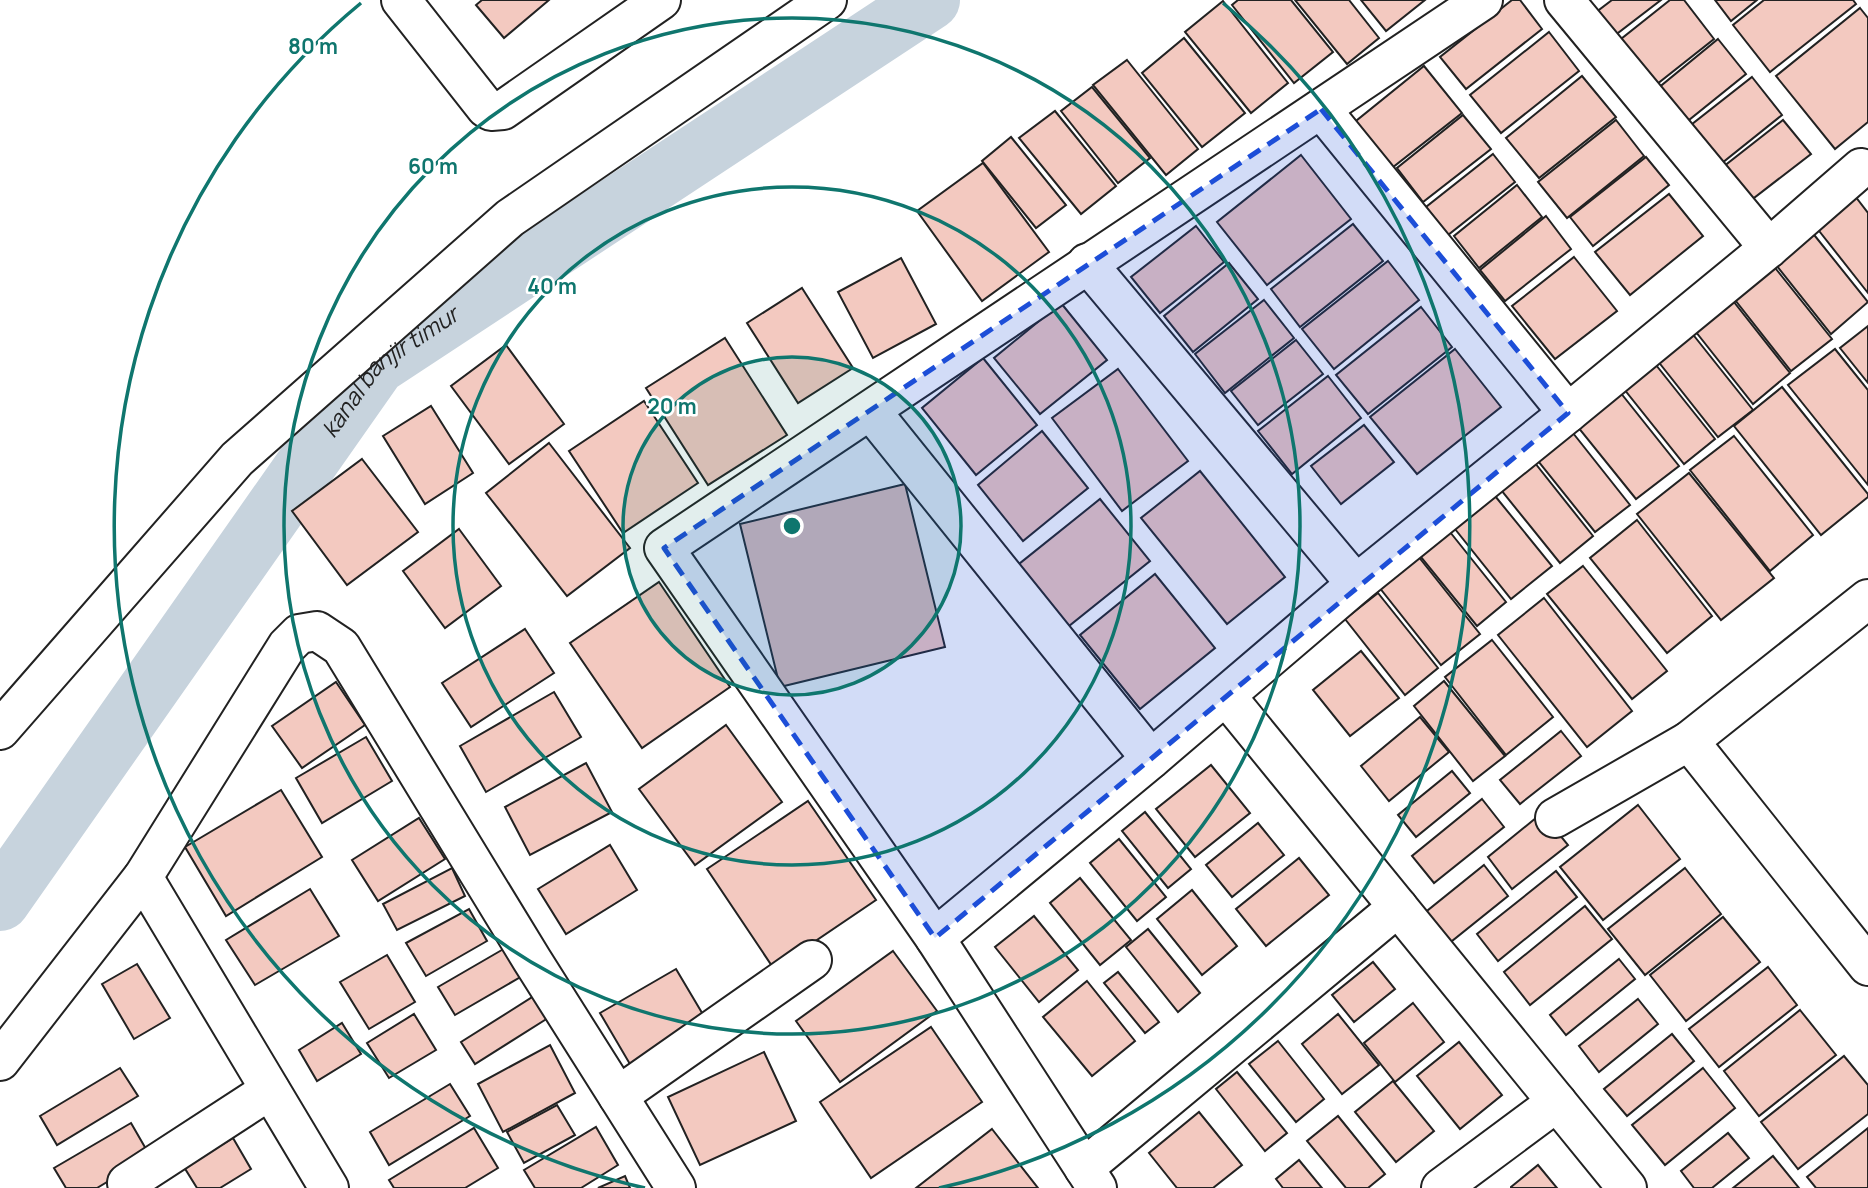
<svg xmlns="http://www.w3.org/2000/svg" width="1868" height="1188" font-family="Manrope,sans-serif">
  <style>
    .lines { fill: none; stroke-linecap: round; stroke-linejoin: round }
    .canal { stroke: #c7d3dd; stroke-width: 60 }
    .building { fill: #f3c9c0; stroke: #222; stroke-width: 2 }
    .minor-casing { stroke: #222; stroke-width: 42 }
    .minor { stroke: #fff; stroke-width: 38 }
    .marked { fill: #1d4ed8; fill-opacity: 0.2; stroke: #1d4ed8; stroke-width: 5; stroke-dasharray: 14 9; stroke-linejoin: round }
    .ring { fill: none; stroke: #0f766e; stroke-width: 3.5 }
    .labels { text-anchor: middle; stroke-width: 5; stroke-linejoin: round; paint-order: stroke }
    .water-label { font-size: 23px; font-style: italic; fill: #222; stroke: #fff }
    .centre { fill: #0f766e; stroke: #fff; stroke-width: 3.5 }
    .ring-label { font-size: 21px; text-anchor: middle; font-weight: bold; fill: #0f766e; stroke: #fff; stroke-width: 5; stroke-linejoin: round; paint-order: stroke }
  </style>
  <rect width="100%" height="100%" fill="#fff"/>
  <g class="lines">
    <path class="canal" id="s1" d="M0,901L376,365L930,0"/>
  </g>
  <g class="building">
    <path d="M482,0H549L504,38L476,5Z"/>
    <path d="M1238,0H1291L1333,52L1294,83L1232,5Z"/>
    <path d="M1295,0H1349L1379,38L1347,64Z"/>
    <path d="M1361,0H1425L1386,31Z"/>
    <path d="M1512,0H1520L1542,29L1466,89L1440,57Z"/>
    <path d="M1612,0H1661L1614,36L1595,13Z"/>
    <path d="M1670,0H1684L1714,39L1652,88L1616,43Z"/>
    <path d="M1715,0H1757L1731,21Z"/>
    <path d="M1764,0H1853L1856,4L1770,72L1733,25Z"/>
    <path d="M1223,1L1288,83L1251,113L1185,32Z"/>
    <path d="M1860,8L1868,18V122L1835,149L1776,76Z"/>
    <path d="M1549,32L1579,71L1501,133L1470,95Z"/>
    <path d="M1184,38L1245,113L1202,147L1142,73Z"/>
    <path d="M1718,39L1746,74L1679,128L1651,94Z"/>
    <path d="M1127,60L1198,149L1166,175L1093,85Z"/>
    <path d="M1424,66L1462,113L1388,171L1351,125Z"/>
    <path d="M1582,76L1616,117L1539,178L1506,138Z"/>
    <path d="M1752,77L1782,115L1712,171L1682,132Z"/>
    <path d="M1092,87L1150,158L1118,183L1061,111Z"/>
    <path d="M1055,111L1116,186L1081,214L1019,138Z"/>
    <path d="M1463,115L1491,149L1423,202L1397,168Z"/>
    <path d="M1616,120L1644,156L1567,218L1538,182Z"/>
    <path d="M1783,120L1811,154L1750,201L1723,167Z"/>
    <path d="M1011,137L1066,205L1036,228L982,161Z"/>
    <path d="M1493,154L1515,182L1448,235L1426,207Z"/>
    <path d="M1301,155L1351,219L1267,285L1217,222Z"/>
    <path d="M1646,157L1669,185L1593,246L1570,217Z"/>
    <path d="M983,163L1049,252L982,301L917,211Z"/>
    <path d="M1517,185L1542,217L1479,268L1454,236Z"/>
    <path d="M1669,194L1703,236L1630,295L1595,252Z"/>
    <path d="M1855,196L1868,213V293L1816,227Z"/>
    <path d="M1546,216L1571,249L1505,301L1480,270Z"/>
    <path d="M1353,224L1383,261L1300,327L1271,289Z"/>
    <path d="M1196,226L1224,262L1160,313L1131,277Z"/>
    <path d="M1811,231L1868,302L1831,334L1773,261Z"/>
    <path d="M1574,257L1617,311L1555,359L1512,306Z"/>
    <path d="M901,258L936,324L873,358L838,292Z"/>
    <path d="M1768,259L1832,339L1791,371L1728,291Z"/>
    <path d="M1388,261L1419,300L1334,369L1302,329Z"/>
    <path d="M1229,263L1258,299L1193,352L1164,316Z"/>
    <path d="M802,288L853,368L798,403L747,323Z"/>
    <path d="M1730,297L1790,373L1753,404L1692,327Z"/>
    <path d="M1264,300L1294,338L1225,393L1195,354Z"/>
    <path d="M1061,303L1107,360L1040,414L994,358Z"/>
    <path d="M1421,307L1452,347L1368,414L1336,375Z"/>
    <path d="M1868,326V383L1840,348Z"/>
    <path d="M1691,332L1753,410L1718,437L1657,360Z"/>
    <path d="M725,338L787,435L708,485L646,388Z"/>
    <path d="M1296,340L1323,374L1258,425L1231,391Z"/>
    <path d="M506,345L564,424L509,464L451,386Z"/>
    <path d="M1455,349L1501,407L1417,474L1370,417Z"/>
    <path d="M1835,349L1868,390V485L1788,385Z"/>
    <path d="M983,358L1037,425L976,475L922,408Z"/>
    <path d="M1652,360L1715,439L1684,464L1620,384Z"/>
    <path d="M1118,369L1188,461L1122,511L1052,418Z"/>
    <path d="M1328,376L1361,418L1292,474L1258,431Z"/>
    <path d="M1616,387L1679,466L1636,499L1573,421Z"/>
    <path d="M1782,387L1868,494V497L1821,535L1734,426Z"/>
    <path d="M644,401L698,483L623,533L569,451Z"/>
    <path d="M431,406L473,473L425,504L383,436Z"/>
    <path d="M1364,425L1394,462L1341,504L1311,466Z"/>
    <path d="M1569,428L1630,505L1595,532L1534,456Z"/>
    <path d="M1042,431L1088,488L1023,541L978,485Z"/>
    <path d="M1734,436L1813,535L1770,571L1690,470Z"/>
    <path d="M549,443L630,548L567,596L486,493Z"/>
    <path d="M1531,458L1593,536L1560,563L1497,485Z"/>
    <path d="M362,459L418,532L347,585L292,511Z"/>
    <path d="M1200,471L1285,577L1227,624L1141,518Z"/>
    <path d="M1689,473L1774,578L1721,620L1637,514Z"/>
    <path d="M905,484L945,647L780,687L740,524Z"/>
    <path d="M1491,491L1552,566L1511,599L1451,524Z"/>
    <path d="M1100,499L1150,561L1059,634L1009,572Z"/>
    <path d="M1637,520L1712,616L1667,653L1590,558Z"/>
    <path d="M1446,527L1506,602L1477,626L1416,551Z"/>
    <path d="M459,529L501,586L445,628L403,571Z"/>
    <path d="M1414,551L1480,634L1441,665L1375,582Z"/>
    <path d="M1583,566L1667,671L1632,699L1547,594Z"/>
    <path d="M1155,574L1215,648L1140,709L1080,635Z"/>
    <path d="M659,582L730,687L642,748L570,643Z"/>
    <path d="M1378,593L1438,668L1405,695L1345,619Z"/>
    <path d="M1544,598L1632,711L1587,747L1498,635Z"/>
    <path d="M525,629L554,673L471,727L442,683Z"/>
    <path d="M1492,640L1553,717L1506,755L1445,677Z"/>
    <path d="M1361,651L1399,698L1350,736L1313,690Z"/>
    <path d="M1444,681L1505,756L1473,781L1414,706Z"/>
    <path d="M336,682L365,725L302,768L272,726Z"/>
    <path d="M554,692L581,737L486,792L460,746Z"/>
    <path d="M1420,717L1449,752L1389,801L1361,766Z"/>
    <path d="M726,725L782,802L695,865L639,789Z"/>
    <path d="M1561,731L1581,756L1520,804L1500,780Z"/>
    <path d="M366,737L392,781L322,823L296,778Z"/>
    <path d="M586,763L612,812L530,855L505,807Z"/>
    <path d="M1211,765L1250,813L1195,857L1156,809Z"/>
    <path d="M1452,771L1470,793L1416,837L1398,815Z"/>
    <path d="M281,790L322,857L226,916L185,847Z"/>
    <path d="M1482,799L1504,827L1434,883L1412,856Z"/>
    <path d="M808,801L876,900L774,969L707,869Z"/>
    <path d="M1638,805L1680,859L1603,920L1560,867Z"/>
    <path d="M1145,812L1191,869L1168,888L1122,831Z"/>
    <path d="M1542,813L1568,845L1512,889L1488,857Z"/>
    <path d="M419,818L445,859L378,901L352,860Z"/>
    <path d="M1258,823L1284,855L1232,897L1206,865Z"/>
    <path d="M1119,839L1166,897L1137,921L1090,863Z"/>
    <path d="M610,845L637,890L566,934L538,889Z"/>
    <path d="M1299,858L1329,895L1266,946L1236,909Z"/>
    <path d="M1484,865L1508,896L1442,949L1417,919Z"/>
    <path d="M452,868L465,896L397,930L383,904Z"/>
    <path d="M1685,868L1721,914L1645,975L1608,929Z"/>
    <path d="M1556,871L1577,897L1498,961L1477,934Z"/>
    <path d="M1080,878L1131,940L1100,965L1050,903Z"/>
    <path d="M310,889L339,936L255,985L226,940Z"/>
    <path d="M1192,890L1237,946L1202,975L1157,919Z"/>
    <path d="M1585,906L1612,939L1530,1005L1504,972Z"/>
    <path d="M469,909L487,941L426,976L406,943Z"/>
    <path d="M1034,916L1078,970L1039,1002L995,947Z"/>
    <path d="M1723,917L1760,962L1686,1021L1650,975Z"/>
    <path d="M1148,929L1200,993L1178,1012L1126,947Z"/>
    <path d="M507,947L524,975L455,1015L438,987Z"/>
    <path d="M893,951L937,1011L840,1082L796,1021Z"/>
    <path d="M387,955L415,1002L369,1029L340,982Z"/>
    <path d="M1619,959L1635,979L1566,1035L1550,1015Z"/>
    <path d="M1373,962L1395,989L1354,1022L1332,995Z"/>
    <path d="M137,964L170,1018L134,1039L102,984Z"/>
    <path d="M1768,967L1797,1005L1719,1067L1689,1029Z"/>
    <path d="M676,969L711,1028L634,1071L600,1013Z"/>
    <path d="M1118,972L1159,1022L1145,1033L1104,983Z"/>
    <path d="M1087,981L1135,1041L1092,1076L1043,1017Z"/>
    <path d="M534,996L548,1018L475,1064L461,1042Z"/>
    <path d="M1638,999L1658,1024L1599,1072L1579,1046Z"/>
    <path d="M1413,1003L1444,1042L1395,1082L1364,1043Z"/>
    <path d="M1800,1010L1836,1055L1759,1116L1724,1071Z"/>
    <path d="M414,1014L436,1050L389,1078L367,1043Z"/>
    <path d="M1338,1014L1379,1065L1342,1094L1302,1044Z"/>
    <path d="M342,1023L361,1054L317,1081L299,1050Z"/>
    <path d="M931,1027L982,1102L871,1178L820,1102Z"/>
    <path d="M1672,1034L1694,1061L1627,1116L1604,1089Z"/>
    <path d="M1278,1041L1324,1099L1296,1122L1249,1064Z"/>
    <path d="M1459,1042L1502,1095L1460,1129L1417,1076Z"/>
    <path d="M550,1045L575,1093L503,1132L478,1084Z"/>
    <path d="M764,1052L796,1121L700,1165L668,1097Z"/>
    <path d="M1844,1056L1868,1085V1114L1798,1169L1761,1122Z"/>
    <path d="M120,1068L138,1096L57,1145L40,1116Z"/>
    <path d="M1703,1068L1735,1108L1665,1165L1632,1125Z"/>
    <path d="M1237,1072L1287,1133L1265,1151L1216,1089Z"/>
    <path d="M1393,1081L1434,1131L1396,1162L1355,1112Z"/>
    <path d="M450,1084L470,1116L389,1165L370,1132Z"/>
    <path d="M557,1105L575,1135L524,1163L507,1132Z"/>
    <path d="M1199,1112L1242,1165L1213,1188H1177L1149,1153Z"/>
    <path d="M1338,1116L1385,1174L1368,1188H1346L1307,1141Z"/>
    <path d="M131,1123L150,1156L97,1188H66L54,1168Z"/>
    <path d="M596,1127L618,1165L581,1188H535L524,1170Z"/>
    <path d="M474,1128L498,1168L465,1188H394L389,1180Z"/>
    <path d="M1868,1128V1188H1816L1807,1177Z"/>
    <path d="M992,1129L1038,1188H916Z"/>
    <path d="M1728,1133L1749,1158L1712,1188H1694L1681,1171Z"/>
    <path d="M233,1138L251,1169L220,1188H197L184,1167Z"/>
    <path d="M1773,1156L1799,1188H1733Z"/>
    <path d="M1299,1160L1322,1188H1283L1276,1179Z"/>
    <path d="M1538,1165L1557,1188H1511V1187Z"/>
    <path d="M625,1176L630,1188H598Z"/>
  </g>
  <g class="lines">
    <defs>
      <g id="minor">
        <path d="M401,0L486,108L491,111L503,110L661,0"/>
        <path d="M1564,0L1769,248"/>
        <path d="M1321,109L1568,413"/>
        <path d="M1087,263L1356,584"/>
        <path d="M871,411L1151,759"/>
        <path d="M1868,599L1689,741L1868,966"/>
        <path d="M1226,696L1627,1188"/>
        <path d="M0,730L237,459L510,218L827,0"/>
        <path d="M1555,818L1689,741"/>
        <path d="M143,877L329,1188"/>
        <path d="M935,938L1151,759L1356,584L1568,413L1769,248L1861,168"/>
        <path d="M0,1061L143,877L287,646L299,634L317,631L341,647L532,960L676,1188"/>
        <path d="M618,1096L812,960"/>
        <path d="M1084,1168L1398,907"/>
        <path d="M127,1183L270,1090"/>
        <path d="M1097,1188L935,938L664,548L1483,0"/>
        <path d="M1441,1188L1557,1102"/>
      </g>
    </defs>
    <use href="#minor" class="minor-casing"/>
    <use href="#minor" class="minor"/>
  </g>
  <path class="marked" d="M1321,109L1568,413L935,938L664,548Z"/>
  <circle cx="792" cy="526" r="169" fill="#0f766e" fill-opacity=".12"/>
  <g class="ring">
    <circle cx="792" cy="526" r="169"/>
    <circle cx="792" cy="526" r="339"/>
    <circle cx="792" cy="526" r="508"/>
    <path d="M645 1188A678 678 0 0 1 361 3M1223 3A678 678 0 0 1 939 1188"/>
  </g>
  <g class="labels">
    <g class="water-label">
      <text dy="8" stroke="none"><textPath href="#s1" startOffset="660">kanal banjir timur</textPath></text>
    </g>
  </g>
  <circle cx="792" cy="526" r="10" class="centre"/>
  <g class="ring-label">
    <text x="313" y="54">80 m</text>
    <text x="433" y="174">60 m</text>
    <text x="552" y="294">40 m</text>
    <text x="672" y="414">20 m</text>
  </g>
</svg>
